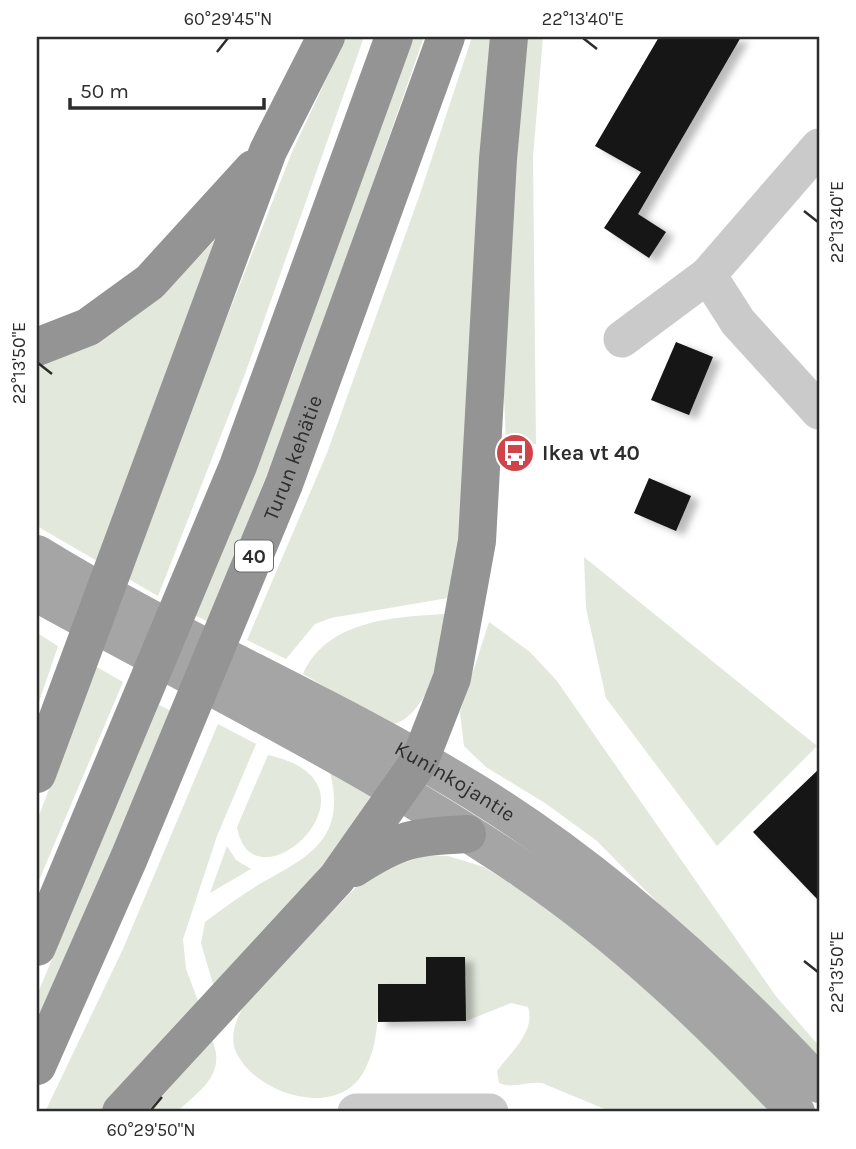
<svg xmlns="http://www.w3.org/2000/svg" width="856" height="1149" font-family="Karla,sans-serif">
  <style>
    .green { fill: #e2e8dc }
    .building { fill: #141414; filter: url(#shadow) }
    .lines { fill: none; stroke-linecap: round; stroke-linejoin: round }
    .minor { stroke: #cacaca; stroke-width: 37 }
    .major { stroke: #a5a5a5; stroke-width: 38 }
    .highway { stroke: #949494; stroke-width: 38 }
    .ticks { fill: none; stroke: #2d2d2d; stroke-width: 2.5 }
    .labels { text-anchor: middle; stroke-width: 7; stroke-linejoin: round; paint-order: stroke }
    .shield { fill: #fff; stroke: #6c6c6c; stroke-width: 2 }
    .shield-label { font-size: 19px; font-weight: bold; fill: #2d2d2d }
    .poi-label { font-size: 21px; font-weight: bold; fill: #2d2d2d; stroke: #fff; text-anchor: start }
    .street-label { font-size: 21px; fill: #2d2d2d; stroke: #fff }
    .neatline { fill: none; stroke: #2d2d2d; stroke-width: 2.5 }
    .ticks-label { font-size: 18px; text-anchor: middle; fill: #2d2d2d }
  </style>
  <defs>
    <filter id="shadow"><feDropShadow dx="8" dy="4.5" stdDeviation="3.5" flood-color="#0004"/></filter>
  </defs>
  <rect width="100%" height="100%" fill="#fff"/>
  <g class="green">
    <path d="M346,37H364L245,374L158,596L125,577L292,152Z"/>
    <path d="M411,37H424L305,377L209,622L194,615L293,372Z"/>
    <path d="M472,37H492L464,517L448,598L331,618L315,624L286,659L247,640L327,453L420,194Z"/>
    <path d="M525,37H543L533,157L536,444H506L501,326Z"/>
    <path d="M217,238L97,561L37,526V367L97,342L164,293Z"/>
    <path d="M584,557L817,746L717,846L606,698L586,608Z"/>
    <path d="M445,614C445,625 446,637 444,648C439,671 416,726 389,724L303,674C327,620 394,617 445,614Z"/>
    <path d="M489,622L530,652L557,681L775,995L819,1046V1067L597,841L545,803L486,767L464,746L460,712Z"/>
    <path d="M37,633L58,646L37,708Z"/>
    <path d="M95,666L123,682L37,885V821Z"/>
    <path d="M159,705L173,712L37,1024V995Z"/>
    <path d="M218,724L256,744L217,836L183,939L186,969L200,1006L104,1112H45L123,949Z"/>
    <path d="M268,755C397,783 252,916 237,827Z"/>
    <path d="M330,772L372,793L360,821L215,991L201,943L205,922C224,908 243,894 263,882C313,855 346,836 330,772Z"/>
    <path d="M227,846L236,860L251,869L210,893Z"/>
    <path d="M426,855L448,856L484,867L583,930L775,1112H612L542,1083C527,1081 512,1089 499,1083L497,1071C511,1052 536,1031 528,1007L511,1003L466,1021L465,957H426V984L378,985C378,1016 379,1045 363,1073C336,1119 258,1095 237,1054C227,1035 239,1014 248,998L368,875Z"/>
    <path d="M211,1037C228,1074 201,1089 177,1112H145Z"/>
  </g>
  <g class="building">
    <path d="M659,37H741L638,214L666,232L649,258L604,228L641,172L595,146Z"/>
    <path d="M676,342L713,357L689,415L651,400Z"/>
    <path d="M649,478L691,496L676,531L634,513Z"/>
    <path d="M819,769V901L753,832Z"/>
    <path d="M426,957H465L466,1021L378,1022V984H426Z"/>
  </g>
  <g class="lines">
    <g class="minor">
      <path d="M708,275L738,322L819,411"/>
      <path d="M622,339L708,275L819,147"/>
      <path d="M356,1112H490"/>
    </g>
    <g class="major">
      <path id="s1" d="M37,554C178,641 332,704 473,791C602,870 716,974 819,1084"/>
      <path d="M37,593C200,683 369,765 524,870C624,938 713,1024 796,1112"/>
    </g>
    <g class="highway">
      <path d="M37,347L88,327L150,282L253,169"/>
      <path d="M37,774L268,151L326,37"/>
      <path d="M354,868C400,838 414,837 467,834"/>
      <path d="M37,947L238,466L394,37"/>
      <path id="s2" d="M37,1066L129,858L284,484L446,37"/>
      <path d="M121,1112L337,878L420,760L452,678L477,541L498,159L509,37"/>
    </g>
  </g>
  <path class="ticks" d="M583,38L597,49M217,52L228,38M804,211L818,222M38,363L52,374M804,961L818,972M151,1110L162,1097"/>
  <defs>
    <symbol id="bus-disc" viewBox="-11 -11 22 22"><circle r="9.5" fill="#cf444b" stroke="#fff"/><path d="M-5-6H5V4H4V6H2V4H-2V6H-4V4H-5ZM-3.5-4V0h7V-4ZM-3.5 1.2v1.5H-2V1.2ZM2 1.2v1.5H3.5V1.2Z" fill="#fff"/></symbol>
  </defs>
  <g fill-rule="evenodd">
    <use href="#bus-disc" x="493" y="431" width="44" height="44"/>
  </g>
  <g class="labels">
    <rect class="shield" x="235" y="540.5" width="38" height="31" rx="5"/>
    <g class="shield-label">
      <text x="254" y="563">40</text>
    </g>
    <g class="poi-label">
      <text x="542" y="460">Ikea vt 40</text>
    </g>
    <g class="street-label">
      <text dy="7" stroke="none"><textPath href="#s2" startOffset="660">Turun kehätie</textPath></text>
      <text dy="7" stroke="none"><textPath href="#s1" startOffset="476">Kuninkojantie</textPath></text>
    </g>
  </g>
  <rect width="856" height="1149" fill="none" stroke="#ffffff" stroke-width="77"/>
  <path d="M70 98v10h194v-10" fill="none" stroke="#2d2d2d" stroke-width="3.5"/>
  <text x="80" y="98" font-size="21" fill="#2d2d2d" stroke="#ffffff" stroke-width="5" paint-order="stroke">50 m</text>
  <rect x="38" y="38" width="780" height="1072" class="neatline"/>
  <g class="ticks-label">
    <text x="228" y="25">60°29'45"N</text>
    <text x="583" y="25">22°13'40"E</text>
    <text transform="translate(837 222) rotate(-90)" y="6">22°13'40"E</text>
    <text transform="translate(19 363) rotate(-90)" y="6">22°13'50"E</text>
    <text transform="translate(837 972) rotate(-90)" y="6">22°13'50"E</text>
    <text x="151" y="1136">60°29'50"N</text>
  </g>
</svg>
